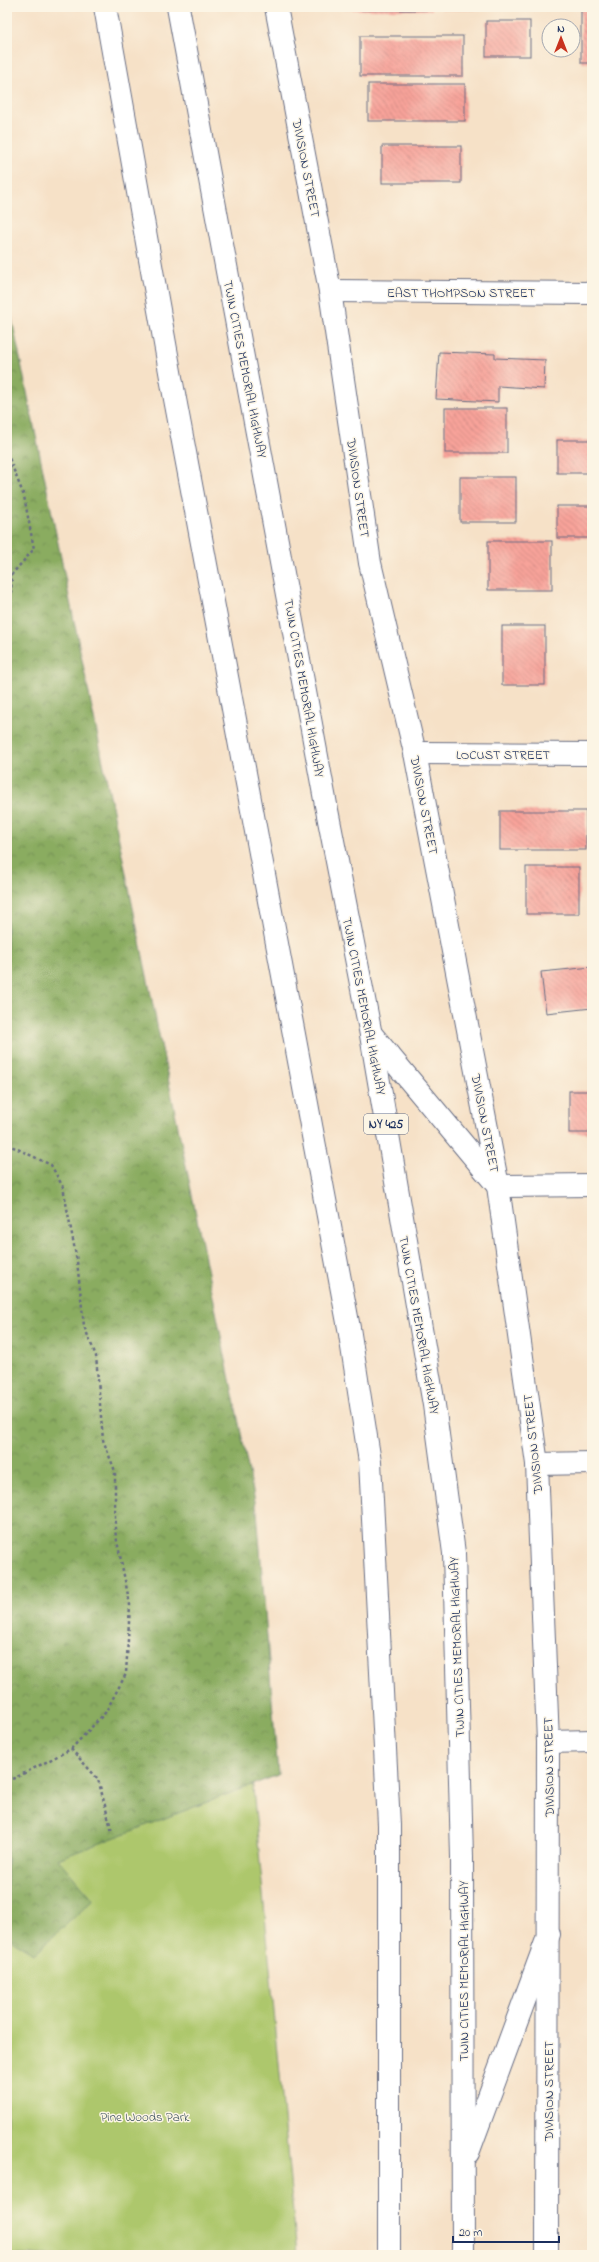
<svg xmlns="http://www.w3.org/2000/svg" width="599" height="2262" font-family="'Indie Flower',sans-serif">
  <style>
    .green { fill: #adc76c; stroke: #647b65 }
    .forest { fill: url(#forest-crowns); stroke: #526e5f }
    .building { fill: url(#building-back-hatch) }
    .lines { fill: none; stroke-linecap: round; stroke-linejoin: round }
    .minor-casing { stroke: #686d83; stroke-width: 24 }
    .primary-casing { stroke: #686d83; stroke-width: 24 }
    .path { stroke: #686d83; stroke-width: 2.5; stroke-dasharray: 3 3; stroke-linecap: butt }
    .minor { stroke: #fff; stroke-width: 22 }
    .primary { stroke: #fff; stroke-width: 22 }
    .labels { text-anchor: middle; stroke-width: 3; stroke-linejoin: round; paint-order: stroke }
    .shield { fill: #fcf5e5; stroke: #5e6a86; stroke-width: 1 }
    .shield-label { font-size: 12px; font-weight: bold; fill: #1b2f5e }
    .street-label { font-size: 13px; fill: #1b2f5e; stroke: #fcf5e5 }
    .park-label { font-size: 13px; fill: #405562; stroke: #fcf5e5 }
  </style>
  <defs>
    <pattern id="forest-crowns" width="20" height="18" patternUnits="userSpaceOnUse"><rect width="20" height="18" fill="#8aac60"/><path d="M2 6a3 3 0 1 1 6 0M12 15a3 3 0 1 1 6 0" fill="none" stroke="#708c52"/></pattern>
    <pattern id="building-back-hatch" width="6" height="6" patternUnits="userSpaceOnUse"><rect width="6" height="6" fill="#f8a39a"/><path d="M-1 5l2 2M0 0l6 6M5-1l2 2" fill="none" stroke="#c88581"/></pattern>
  </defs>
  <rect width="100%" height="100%" fill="#fcf5e5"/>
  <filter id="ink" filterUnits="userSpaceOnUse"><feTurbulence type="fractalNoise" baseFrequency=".025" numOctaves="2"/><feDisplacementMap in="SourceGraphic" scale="8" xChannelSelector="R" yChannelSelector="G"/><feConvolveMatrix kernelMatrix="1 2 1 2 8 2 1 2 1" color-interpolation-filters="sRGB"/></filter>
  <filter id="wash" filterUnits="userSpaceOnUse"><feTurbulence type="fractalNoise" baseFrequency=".012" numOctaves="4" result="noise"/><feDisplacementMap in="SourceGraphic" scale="16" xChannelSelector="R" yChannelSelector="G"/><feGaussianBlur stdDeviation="0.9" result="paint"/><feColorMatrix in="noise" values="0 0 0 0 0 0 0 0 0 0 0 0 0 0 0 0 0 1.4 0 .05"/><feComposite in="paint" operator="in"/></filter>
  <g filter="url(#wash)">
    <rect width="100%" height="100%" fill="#f6e1c7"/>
    <path class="green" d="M7,391L217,1406L297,2255H7Z"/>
    <path class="forest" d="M7,295L257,1511L278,1775L58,1859L93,1900L34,1954L7,1937Z"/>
    <g id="blocks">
      <g class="building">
        <rect x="345" y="7" width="87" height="3"/>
        <rect x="443" y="7" width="33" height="3"/>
        <rect x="581" y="7" width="11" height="56"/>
        <rect x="486" y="21" width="44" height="35"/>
        <rect x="360" y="36" width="103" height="40"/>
        <rect x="368" y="84" width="97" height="37"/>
        <rect x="382" y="146" width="79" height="37"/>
        <path d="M439,352L495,354V358L545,360L544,389L498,386V402L436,399Z"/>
        <rect x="445" y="408" width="62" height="45"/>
        <rect x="557" y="440" width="35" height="33"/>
        <rect x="460" y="477" width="56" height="45"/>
        <rect x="557" y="506" width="35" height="32"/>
        <rect x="488" y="541" width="64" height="49"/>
        <rect x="502" y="626" width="43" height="59"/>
        <rect x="500" y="811" width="86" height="39"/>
        <rect x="526" y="867" width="53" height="47"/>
        <path d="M592,967V1008L546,1013L541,972Z"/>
        <rect x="569" y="1091" width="23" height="42"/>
      </g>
    </g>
  </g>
  <g filter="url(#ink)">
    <use href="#blocks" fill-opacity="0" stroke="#686d83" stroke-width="1"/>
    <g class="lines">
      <defs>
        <g id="minor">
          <path d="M276,7L330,291L370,563L415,753L498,1186L537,1464L548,1742L547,2255"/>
          <path d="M330,291L592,293"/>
          <path d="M415,753L592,754"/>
          <path d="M498,1186L592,1185"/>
          <path d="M537,1464L592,1463"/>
          <path d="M548,1742L592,1741"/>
        </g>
        <g id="primary">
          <path d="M105,7L172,383L349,1328L370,1462L389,1825V2255"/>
          <path d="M178,7L326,805L371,1035L434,1405L454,1553L462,1857L463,2255"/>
          <path d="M372,1035L498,1186"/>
          <path d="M468,2153L549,1934"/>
        </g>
      </defs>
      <use href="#minor" class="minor-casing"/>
      <use href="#primary" class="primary-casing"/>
      <g class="path">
        <path d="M7,453L24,496L34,549L12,574L11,594L7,599"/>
        <path d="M7,1144L51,1165L63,1187L77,1261L84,1326L96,1356L103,1440L115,1471V1531L130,1605L126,1674L105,1713L71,1749L15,1778L7,1780"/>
        <path d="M71,1749L98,1779L112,1832"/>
      </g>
      <use href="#minor" class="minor"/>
      <use href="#primary" class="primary"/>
    </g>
  </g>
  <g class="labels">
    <rect class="shield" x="364" y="1114" width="44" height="20" rx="3"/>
    <g class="shield-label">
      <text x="386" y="1128">NY 425</text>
    </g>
    <g class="street-label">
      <text transform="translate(307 168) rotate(79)" y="5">DIVISION STREET</text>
      <text x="461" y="297">EAST THOMPSON STREET</text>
      <text transform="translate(246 369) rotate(79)" y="5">TWIN CITIES MEMORIAL HIGHWAY</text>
      <text transform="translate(359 488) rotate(82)" y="5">DIVISION STREET</text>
      <text transform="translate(305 688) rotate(80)" y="5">TWIN CITIES MEMORIAL HIGHWAY</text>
      <text x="503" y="759">LOCUST STREET</text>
      <text transform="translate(425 805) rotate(79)" y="5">DIVISION STREET</text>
      <text transform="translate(365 1006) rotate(79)" y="5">TWIN CITIES MEMORIAL HIGHWAY</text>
      <text transform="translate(486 1123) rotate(79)" y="5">DIVISION STREET</text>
      <text transform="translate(420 1325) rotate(80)" y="5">TWIN CITIES MEMORIAL HIGHWAY</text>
      <text transform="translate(532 1444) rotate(-96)" y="5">DIVISION STREET</text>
      <text transform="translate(456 1647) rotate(-92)" y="5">TWIN CITIES MEMORIAL HIGHWAY</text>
      <text transform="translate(548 1767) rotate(-91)" y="5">DIVISION STREET</text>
      <text transform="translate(463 1971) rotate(-90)" y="5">TWIN CITIES MEMORIAL HIGHWAY</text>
      <text transform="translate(548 2091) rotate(-90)" y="5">DIVISION STREET</text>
    </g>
    <g class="park-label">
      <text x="145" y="2121">Pine Woods Park</text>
    </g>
  </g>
  <rect width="599" height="2262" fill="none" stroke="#fcf5e5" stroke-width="24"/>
  <g transform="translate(561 38)"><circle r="19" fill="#fcf5e5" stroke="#a2a6af"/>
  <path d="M0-3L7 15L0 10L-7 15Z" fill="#c8321e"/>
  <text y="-6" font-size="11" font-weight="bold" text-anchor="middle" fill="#1b2f5e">N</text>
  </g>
  <path d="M453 2236v6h106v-6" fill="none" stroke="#1b2f5e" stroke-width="2"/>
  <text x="459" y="2236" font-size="12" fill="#1b2f5e" stroke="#fcf5e5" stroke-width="3" paint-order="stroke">20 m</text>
</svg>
